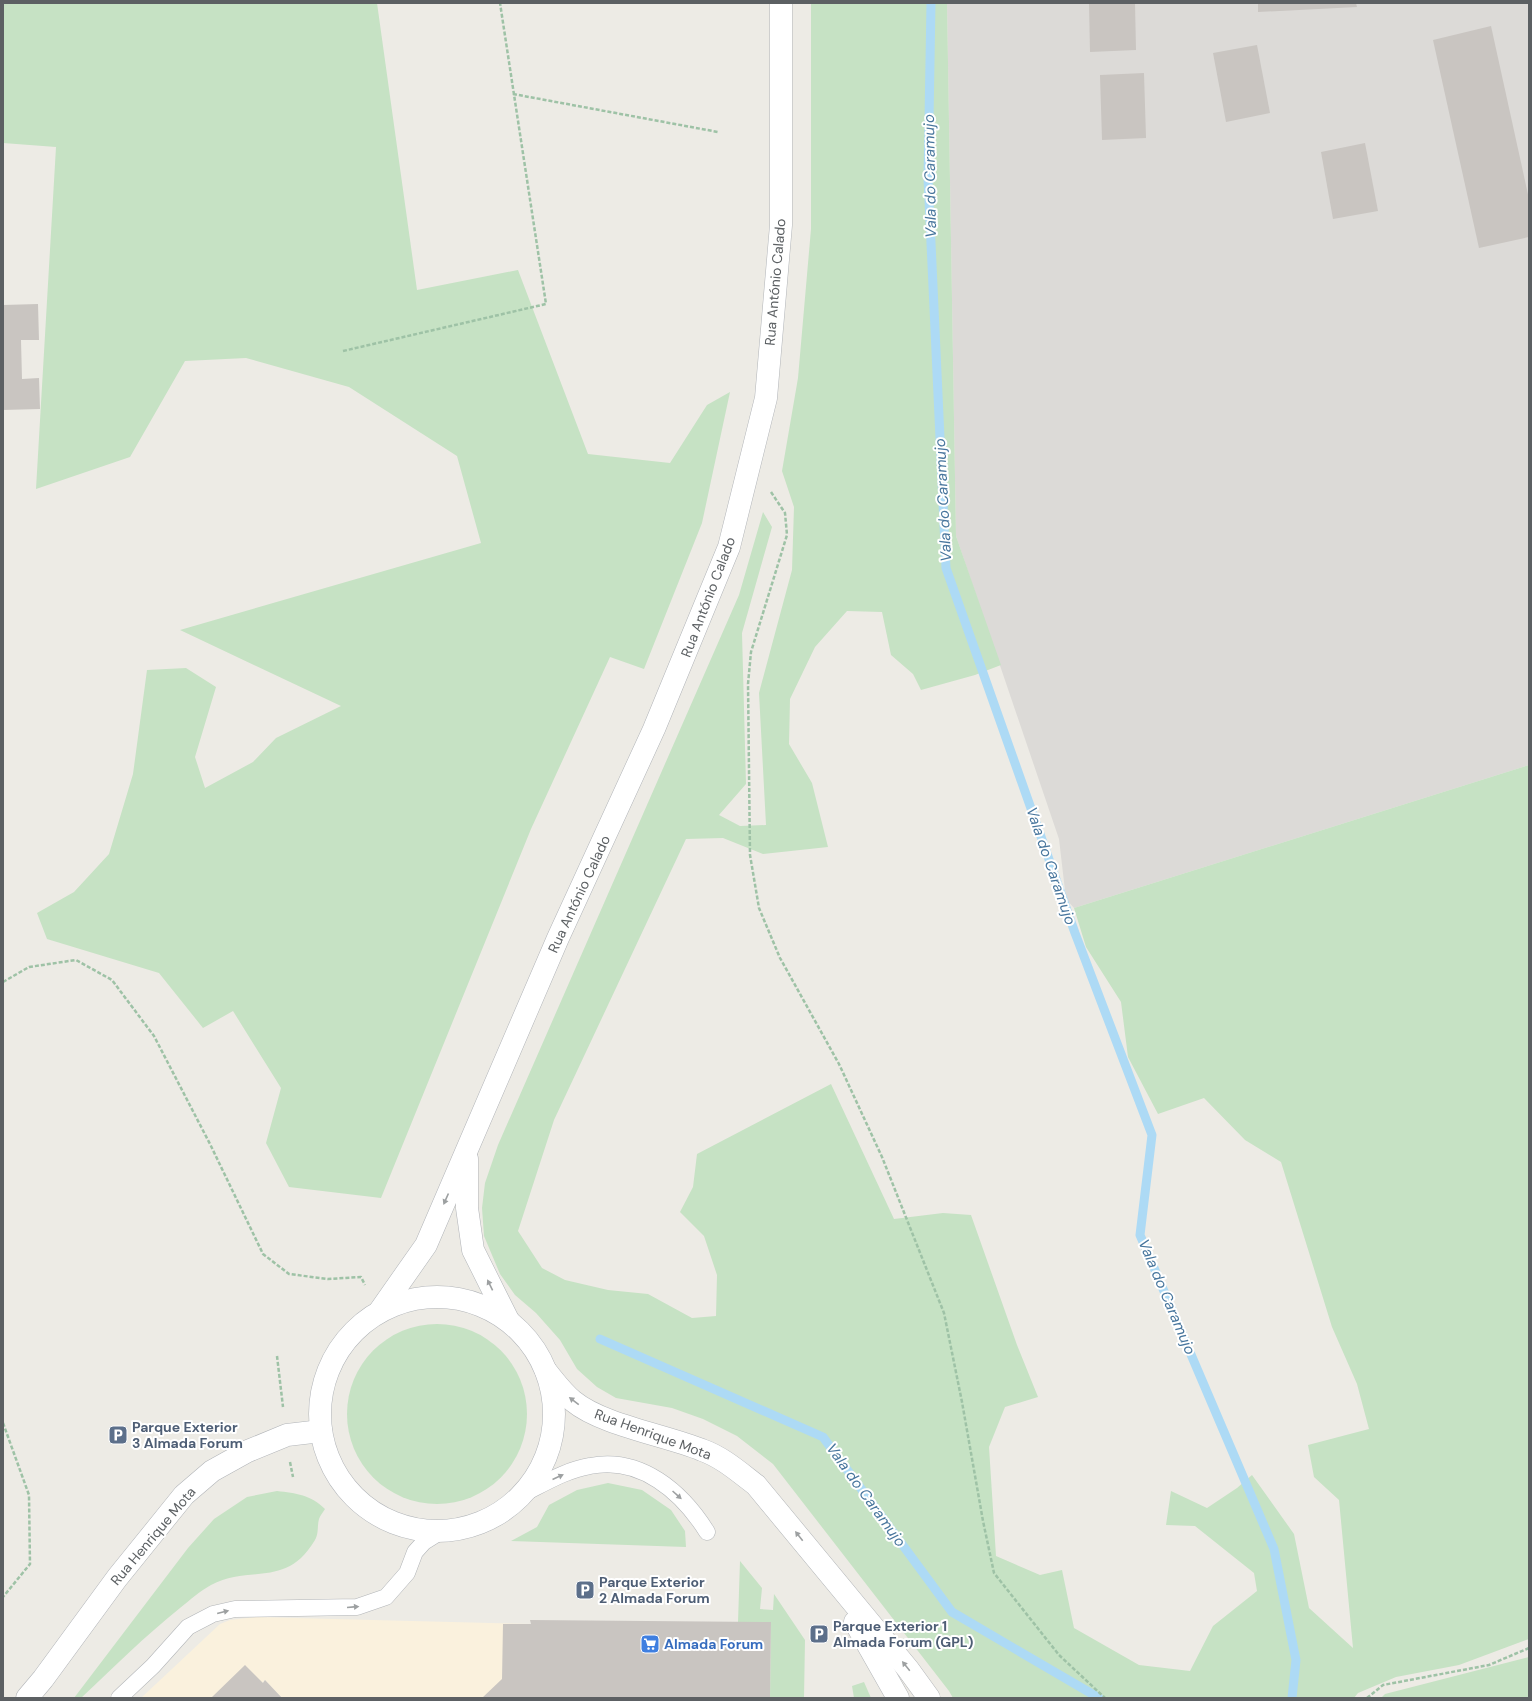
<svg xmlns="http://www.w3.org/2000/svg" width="1532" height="1701" font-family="'DM Sans',sans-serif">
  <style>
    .commercial { fill: #faf1dd }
    .industrial { fill: #dcdad7 }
    .green { fill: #c6e2c4 }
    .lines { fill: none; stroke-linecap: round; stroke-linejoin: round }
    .stream { stroke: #addaf5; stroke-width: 9 }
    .building { fill: #c9c5c1 }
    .lane-casing { stroke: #b2b5b8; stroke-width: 17 }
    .street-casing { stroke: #b2b5b8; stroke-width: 23 }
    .secondary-casing { stroke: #b1b4b8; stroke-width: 23 }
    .path { stroke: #9ec2a6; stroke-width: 2.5; stroke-dasharray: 4 2; stroke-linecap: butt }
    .lane { stroke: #fff; stroke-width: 16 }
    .street { stroke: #fff; stroke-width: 22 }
    .secondary { stroke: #fff; stroke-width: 22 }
    .oneway { fill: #9da0a1 }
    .labels { text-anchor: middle; stroke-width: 4; stroke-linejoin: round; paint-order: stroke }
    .street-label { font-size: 14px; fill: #5c6063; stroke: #fff }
    .service-label { font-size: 14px; font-weight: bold; fill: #4e5e75; stroke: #fff; text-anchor: start }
    .shop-label { font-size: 14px; font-weight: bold; fill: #366cbe; stroke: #fff; text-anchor: start }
    .water-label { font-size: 15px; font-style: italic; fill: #48769d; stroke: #fff }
  </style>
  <rect width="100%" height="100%" fill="#edebe5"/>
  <path class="commercial" d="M256,1617L531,1624L522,1698H282L265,1680L247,1698H141L220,1624L230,1620Z"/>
  <path class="industrial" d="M947,3H1529V765L1074,908L1066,899L1059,839L956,536Z"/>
  <g class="green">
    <path d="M3,3H377L417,290L518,270L588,454L670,463L707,405L730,392L702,523L644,669L610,657L531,829L381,1198L289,1187L266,1143L281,1088L233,1011L203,1028L159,973L47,939L37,913L74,892L109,854L133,774L147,670L186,668L216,687L195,757L205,788L253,762L276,738L341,706L180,630L481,543L457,456L349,387L246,358L185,361L130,457L36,489L56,147L3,143Z"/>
    <path d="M811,3H947L956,536L1001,665L975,675L921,690L913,674L891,655L882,612L847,611L815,647L790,699L789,744L812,783L828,847L763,854L723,838L686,839L554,1120L518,1231L542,1268L565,1280L608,1290L648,1294L692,1318L716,1316L717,1275L704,1236L680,1212L693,1187L697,1154L831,1084L894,1219L943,1213L971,1215L1017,1345L1038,1397L1005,1407L989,1447L996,1556L1040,1575L1062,1570L1074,1628L1139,1665L1190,1671L1213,1626L1257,1591L1254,1573L1195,1526L1166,1525L1171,1491L1207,1508L1237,1488L1252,1475L1294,1534L1309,1608L1353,1648L1339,1500L1314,1477L1308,1445L1369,1429L1357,1384L1332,1327L1281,1162L1245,1140L1204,1098L1158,1114L1128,1057L1121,1002L1086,947L1074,908L1529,765V1639L1526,1640L1459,1665L1396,1677L1358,1693L1354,1698H953L949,1691L773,1464L737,1436L703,1419L672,1408L616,1398L597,1387L577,1369L560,1340L536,1313L515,1295L500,1274L484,1236L482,1208L485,1183L498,1145L739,595L763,512L772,527L742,633L746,784L719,815L740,826L766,825L759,693L792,570L794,507L782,471L798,378L811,229Z"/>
    <circle cx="437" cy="1414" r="90"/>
    <path d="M608,1483L642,1490L671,1510L685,1531L686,1547L511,1541L537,1527L549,1505L577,1490Z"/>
    <path d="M277,1491C296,1493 311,1495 325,1509C323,1512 320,1516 319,1519C317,1526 319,1533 315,1540C286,1589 250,1564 211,1585C200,1591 190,1600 180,1608C145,1636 113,1668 81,1698H74L188,1548L214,1519L247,1497Z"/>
    <path d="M740,1561L762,1588L760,1609L773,1610L774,1594L805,1640L804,1698H770L771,1622H738Z"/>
    <path d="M1529,1657V1698H1381L1385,1694Z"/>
    <path d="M864,1682L871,1698H854L852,1686Z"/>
  </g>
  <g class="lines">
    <g class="stream">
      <path d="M931,3L928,178L946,568L1075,933L1152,1135L1140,1235L1274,1549L1296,1660L1292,1698"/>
      <path d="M600,1339L823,1437L952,1612L1099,1698"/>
    </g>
  </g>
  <g class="building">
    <path d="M1089,3H1135L1136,50L1090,52Z"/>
    <path d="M1258,3H1356L1357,7L1258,12Z"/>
    <path d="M1491,26L1529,199V237L1479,248L1433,40Z"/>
    <path d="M1257,45L1270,113L1226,122L1213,53Z"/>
    <path d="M1144,73L1146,138L1102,140L1100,75Z"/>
    <path d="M1365,143L1378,211L1333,219L1321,152Z"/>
    <path d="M38,304L39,340H21L22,379L39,378L40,409L3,410V305Z"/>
    <path d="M530,1620L771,1622L770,1698H482L502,1679L503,1624H531Z"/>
    <path d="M245,1665L263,1683L265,1680L282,1698H211Z"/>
  </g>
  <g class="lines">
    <defs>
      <g id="lane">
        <path d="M523,1494C545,1483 566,1470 590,1466C641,1456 682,1492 707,1532"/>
        <path d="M119,1698L153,1666L188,1627L213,1614L235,1609L357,1607L386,1597L407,1573L415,1552L424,1542L440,1532"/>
      </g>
      <g id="street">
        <path d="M546,1371C555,1382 563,1393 573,1401C602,1425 665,1435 702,1450C722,1457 739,1472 756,1485L908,1669L929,1698"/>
        <path d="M855,1622L898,1698"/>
      </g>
      <g id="secondary">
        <path d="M467,1159V1208L473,1250L508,1320"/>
        <circle cx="437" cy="1414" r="117"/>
        <path d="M379,1312L426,1245L558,938L654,729L729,547L766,398L781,225V3"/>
        <path d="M27,1698L43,1679L117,1578L184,1495L212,1471L248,1451L287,1435L321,1431"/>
      </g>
    </defs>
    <use href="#lane" class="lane-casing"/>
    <use href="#street" class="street-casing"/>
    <use href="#secondary" class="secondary-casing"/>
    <g class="path">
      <path d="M513,94L718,132"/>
      <path d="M343,351L546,304L500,3"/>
      <path d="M771,492L785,513L787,535L751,652L748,684L750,855L759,908L780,958L839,1064L882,1157L944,1313L962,1402L983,1521L994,1573L1059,1655L1105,1698"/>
      <path d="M3,982L29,967L76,960L112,980L154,1036L210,1144L263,1254L289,1274L328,1279L361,1277L365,1285"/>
      <path d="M277,1356L283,1407"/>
      <path d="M3,1423L29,1495L30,1564L3,1597"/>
      <path d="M290,1462L293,1477"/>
      <path d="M1367,1698L1383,1685L1489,1665L1529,1648"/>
    </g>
    <use href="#lane" class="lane"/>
    <use href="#street" class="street"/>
    <use href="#secondary" class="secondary"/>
  </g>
  <defs><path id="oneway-solid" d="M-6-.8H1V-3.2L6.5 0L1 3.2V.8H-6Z"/></defs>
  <g class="oneway">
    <use href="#oneway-solid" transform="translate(446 1199) rotate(114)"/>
    <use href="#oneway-solid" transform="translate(490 1285) rotate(-116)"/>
    <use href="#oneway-solid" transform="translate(574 1401) rotate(-143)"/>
    <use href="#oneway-solid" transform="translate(558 1477) rotate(-24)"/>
    <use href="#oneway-solid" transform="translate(677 1495) rotate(42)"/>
    <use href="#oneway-solid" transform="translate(799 1536) rotate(-128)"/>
    <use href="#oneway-solid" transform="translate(353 1607) rotate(-5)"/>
    <use href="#oneway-solid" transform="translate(223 1612) rotate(-14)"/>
    <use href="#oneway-solid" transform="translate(906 1666) rotate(-129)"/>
  </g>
  <defs>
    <symbol id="parking-square" viewBox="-11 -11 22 22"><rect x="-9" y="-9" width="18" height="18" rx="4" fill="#5c6f8a" stroke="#fff"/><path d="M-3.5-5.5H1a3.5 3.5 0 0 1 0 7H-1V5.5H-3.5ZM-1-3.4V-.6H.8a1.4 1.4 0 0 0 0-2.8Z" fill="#fff"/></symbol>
    <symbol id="supermarket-square" viewBox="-11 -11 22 22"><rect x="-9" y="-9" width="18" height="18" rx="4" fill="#3f7fe0" stroke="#fff"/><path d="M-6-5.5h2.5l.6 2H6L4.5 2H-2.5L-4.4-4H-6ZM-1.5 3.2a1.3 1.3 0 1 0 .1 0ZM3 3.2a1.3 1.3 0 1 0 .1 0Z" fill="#fff"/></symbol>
  </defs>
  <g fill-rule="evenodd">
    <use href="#parking-square" x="107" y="1424" width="22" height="22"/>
    <use href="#parking-square" x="574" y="1579" width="22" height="22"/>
    <use href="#parking-square" x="808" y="1623" width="22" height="22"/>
    <use href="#supermarket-square" x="639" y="1633" width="22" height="22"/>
  </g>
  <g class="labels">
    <g class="street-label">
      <text transform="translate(775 282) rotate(-85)" y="5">Rua António Calado</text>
      <text transform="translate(708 597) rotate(-69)" y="5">Rua António Calado</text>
      <text transform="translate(579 894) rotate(-65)" y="5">Rua António Calado</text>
      <text transform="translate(653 1434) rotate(20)" y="5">Rua Henrique Mota</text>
      <text transform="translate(153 1536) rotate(-50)" y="5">Rua Henrique Mota</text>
    </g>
    <g class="service-label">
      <text x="132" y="1432">Parque Exterior<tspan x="132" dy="16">3 Almada Forum</tspan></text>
      <text x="599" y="1587">Parque Exterior<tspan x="599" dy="16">2 Almada Forum</tspan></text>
      <text x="833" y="1631">Parque Exterior 1<tspan x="833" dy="16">Almada Forum (GPL)</tspan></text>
    </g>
    <g class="shop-label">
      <text x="664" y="1649">Almada Forum</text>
    </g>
    <g class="water-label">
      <text transform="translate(930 176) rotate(-91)" y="5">Vala do Caramujo</text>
      <text transform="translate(943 500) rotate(-93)" y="5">Vala do Caramujo</text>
      <text transform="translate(1051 866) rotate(71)" y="5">Vala do Caramujo</text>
      <text transform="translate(1167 1297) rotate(67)" y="5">Vala do Caramujo</text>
      <text transform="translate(866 1495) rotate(54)" y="5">Vala do Caramujo</text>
    </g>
  </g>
  <rect width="1532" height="1701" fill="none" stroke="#5c6063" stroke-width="8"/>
</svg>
